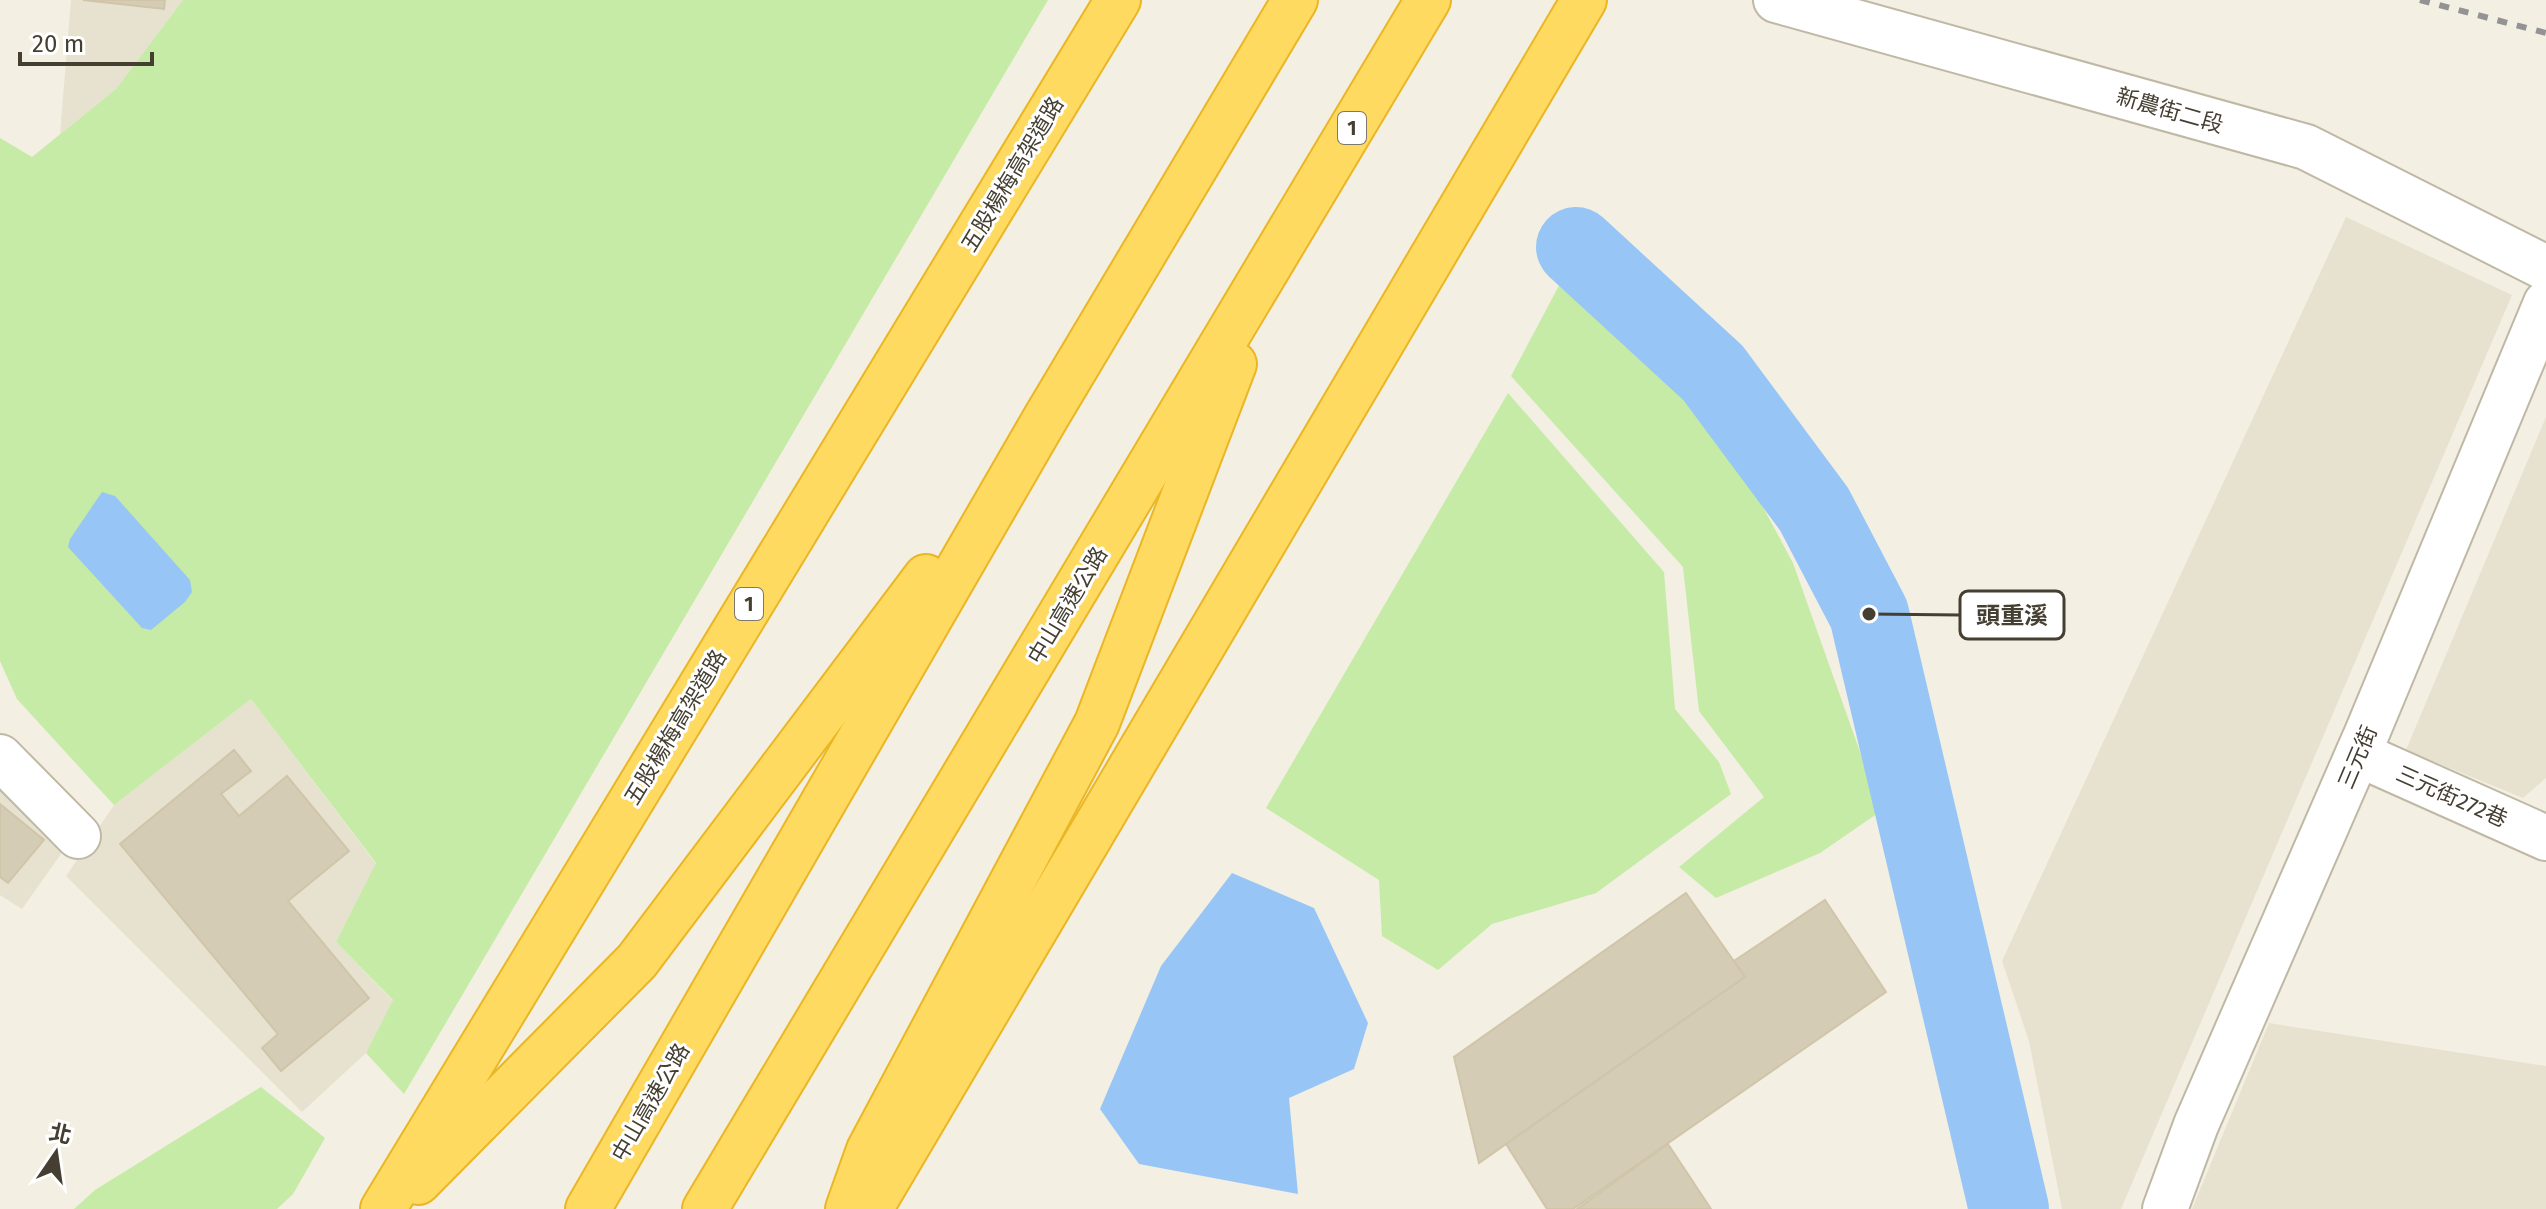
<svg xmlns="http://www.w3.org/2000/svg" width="2546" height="1209" font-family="'Fira Sans','Noto Sans TC',sans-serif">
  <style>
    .residential { fill: #e7e2cf }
    .green { fill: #c5eba6 }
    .water { fill: #97c6f6 }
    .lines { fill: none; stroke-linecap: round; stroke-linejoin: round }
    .river { stroke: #97c6f6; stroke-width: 80 }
    .building { fill: #d5ccb6; stroke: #d0c5a9; stroke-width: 2 }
    .minor-casing { stroke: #bfb8a4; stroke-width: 48 }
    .highway-casing { stroke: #ebb624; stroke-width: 48 }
    .minor { stroke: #fff; stroke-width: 44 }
    .highway { stroke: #ffda61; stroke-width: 44 }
    .rail { stroke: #939393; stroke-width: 6; stroke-dasharray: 10 10; stroke-linecap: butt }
    .labels { text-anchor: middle; stroke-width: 6; stroke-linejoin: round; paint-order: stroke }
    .shield { fill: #fff; stroke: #7d7970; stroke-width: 2 }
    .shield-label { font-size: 20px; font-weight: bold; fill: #453f32 }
    .street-label { font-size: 22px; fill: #453f32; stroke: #fff }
    .leader { fill: none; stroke: #453f32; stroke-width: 3 }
    .callout-dot { fill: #453f32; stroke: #fff; stroke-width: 3 }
    .callout { fill: #fff; stroke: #453f32; stroke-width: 3 }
    .callout-label { font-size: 24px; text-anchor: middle; font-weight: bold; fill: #453f32 }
  </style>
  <rect width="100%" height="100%" fill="#f3efe2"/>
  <g class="residential">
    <path d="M71,0H183L116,89L60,134Z"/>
    <path d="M2346,217L2512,295L2121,1209H2062L2029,1041L2002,961Z"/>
    <path d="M2546,417V778L2523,798L2406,750Z"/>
    <path d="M251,699L376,864L336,942L393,1001L366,1053L302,1112L66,876L114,805Z"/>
    <path d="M0,780L68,844L22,909L0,895Z"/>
    <path d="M2269,1023L2546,1066V1209H2192Z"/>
  </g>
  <g class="green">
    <path d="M183,0H1048L404,1094L366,1053L393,1000L336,942L376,863L251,699L114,805L17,699L0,661V138L32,157L116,89Z"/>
    <path d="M1563,278L1721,429L1793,563L1881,811L1820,853L1716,898L1679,867L1764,797L1699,711L1683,567L1511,376Z"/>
    <path d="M1508,393L1664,572L1675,709L1719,762L1731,794L1596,893L1492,924L1438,970L1382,936L1379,880L1266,808Z"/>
    <path d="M261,1087L325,1138L293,1194L277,1209H74L95,1190Z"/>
  </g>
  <g class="water">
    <path d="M102,492L115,496L190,580L192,592L185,602L151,630L142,628L68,547L70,539Z"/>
    <path d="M1232,873L1314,908L1368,1023L1354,1069L1289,1098L1298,1194L1139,1164L1100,1109L1161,966Z"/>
  </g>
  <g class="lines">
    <path class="river" d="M1576,247L1713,373L1814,509L1869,614L2009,1209"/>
  </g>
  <g class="building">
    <path d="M83,0H165L164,9Z"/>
    <path d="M234,750L251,771L221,794L239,816L287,776L349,851L288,901L369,998L281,1071L262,1048L278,1034L120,844Z"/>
    <path d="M0,804L44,840L8,883L0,877Z"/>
    <path d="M1686,893L1745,977L1479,1163L1454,1057Z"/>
    <path d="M1825,900L1886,992L1573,1209H1547L1506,1144L1745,977L1734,961Z"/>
    <path d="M1668,1144L1711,1209H1577Z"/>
  </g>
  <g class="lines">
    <defs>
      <g id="minor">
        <path d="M1776,0L2306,147L2546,268"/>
        <path d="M2358,754L2546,838"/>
        <path d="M0,757L78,836"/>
        <path d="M2165,1209L2196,1125L2367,733L2546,303"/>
      </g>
      <g id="highway">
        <path d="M418,1182L637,961L926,577"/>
        <path d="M383,1209L1118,0"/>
        <path d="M588,1209L1045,419L1295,0"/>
        <path d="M705,1209L1428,0"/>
        <path d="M848,1209L869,1150L1097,723L1234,364"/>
        <path d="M870,1209L1584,0"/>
      </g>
    </defs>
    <use href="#minor" class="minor-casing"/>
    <use href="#highway" class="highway-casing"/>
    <use href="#minor" class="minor"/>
    <use href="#highway" class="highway"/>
    <path class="rail" d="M2420,0L2546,33"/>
  </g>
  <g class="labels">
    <g class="shield">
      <rect x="1338" y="112" width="28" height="32" rx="6"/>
      <rect x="735" y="588" width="28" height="32" rx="6"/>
    </g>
    <g class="shield-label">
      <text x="1352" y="135">1</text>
      <text x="749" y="611">1</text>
    </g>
    <g class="street-label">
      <text transform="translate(2170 110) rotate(16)" y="8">新農街二段</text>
      <text transform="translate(1012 174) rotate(-59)" y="8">五股楊梅高架道路</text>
      <text transform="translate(1067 605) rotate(-59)" y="8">中山高速公路</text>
      <text transform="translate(675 727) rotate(-59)" y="8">五股楊梅高架道路</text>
      <text transform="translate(2357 757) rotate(-67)" y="8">三元街</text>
      <text transform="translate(2452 796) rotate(24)" y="8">三元街272巷</text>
      <text transform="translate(650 1102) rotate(-60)" y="8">中山高速公路</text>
    </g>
  </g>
  <path class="leader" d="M1869 614L1960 615"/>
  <circle class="callout-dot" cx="1869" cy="614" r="8"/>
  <rect class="callout" x="1960" y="591" width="104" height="48" rx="8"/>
  <g class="callout-label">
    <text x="2012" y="624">頭重溪</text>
  </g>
  <g transform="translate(56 1153) rotate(13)" stroke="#ffffff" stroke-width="6" paint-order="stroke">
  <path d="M0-6L14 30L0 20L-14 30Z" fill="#453f32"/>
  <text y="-12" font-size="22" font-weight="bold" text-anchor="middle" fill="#453f32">北</text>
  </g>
  <path d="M20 52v12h132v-12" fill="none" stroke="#453f32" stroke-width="4"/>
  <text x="32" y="52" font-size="24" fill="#453f32" stroke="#ffffff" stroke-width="6" paint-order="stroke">20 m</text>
</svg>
